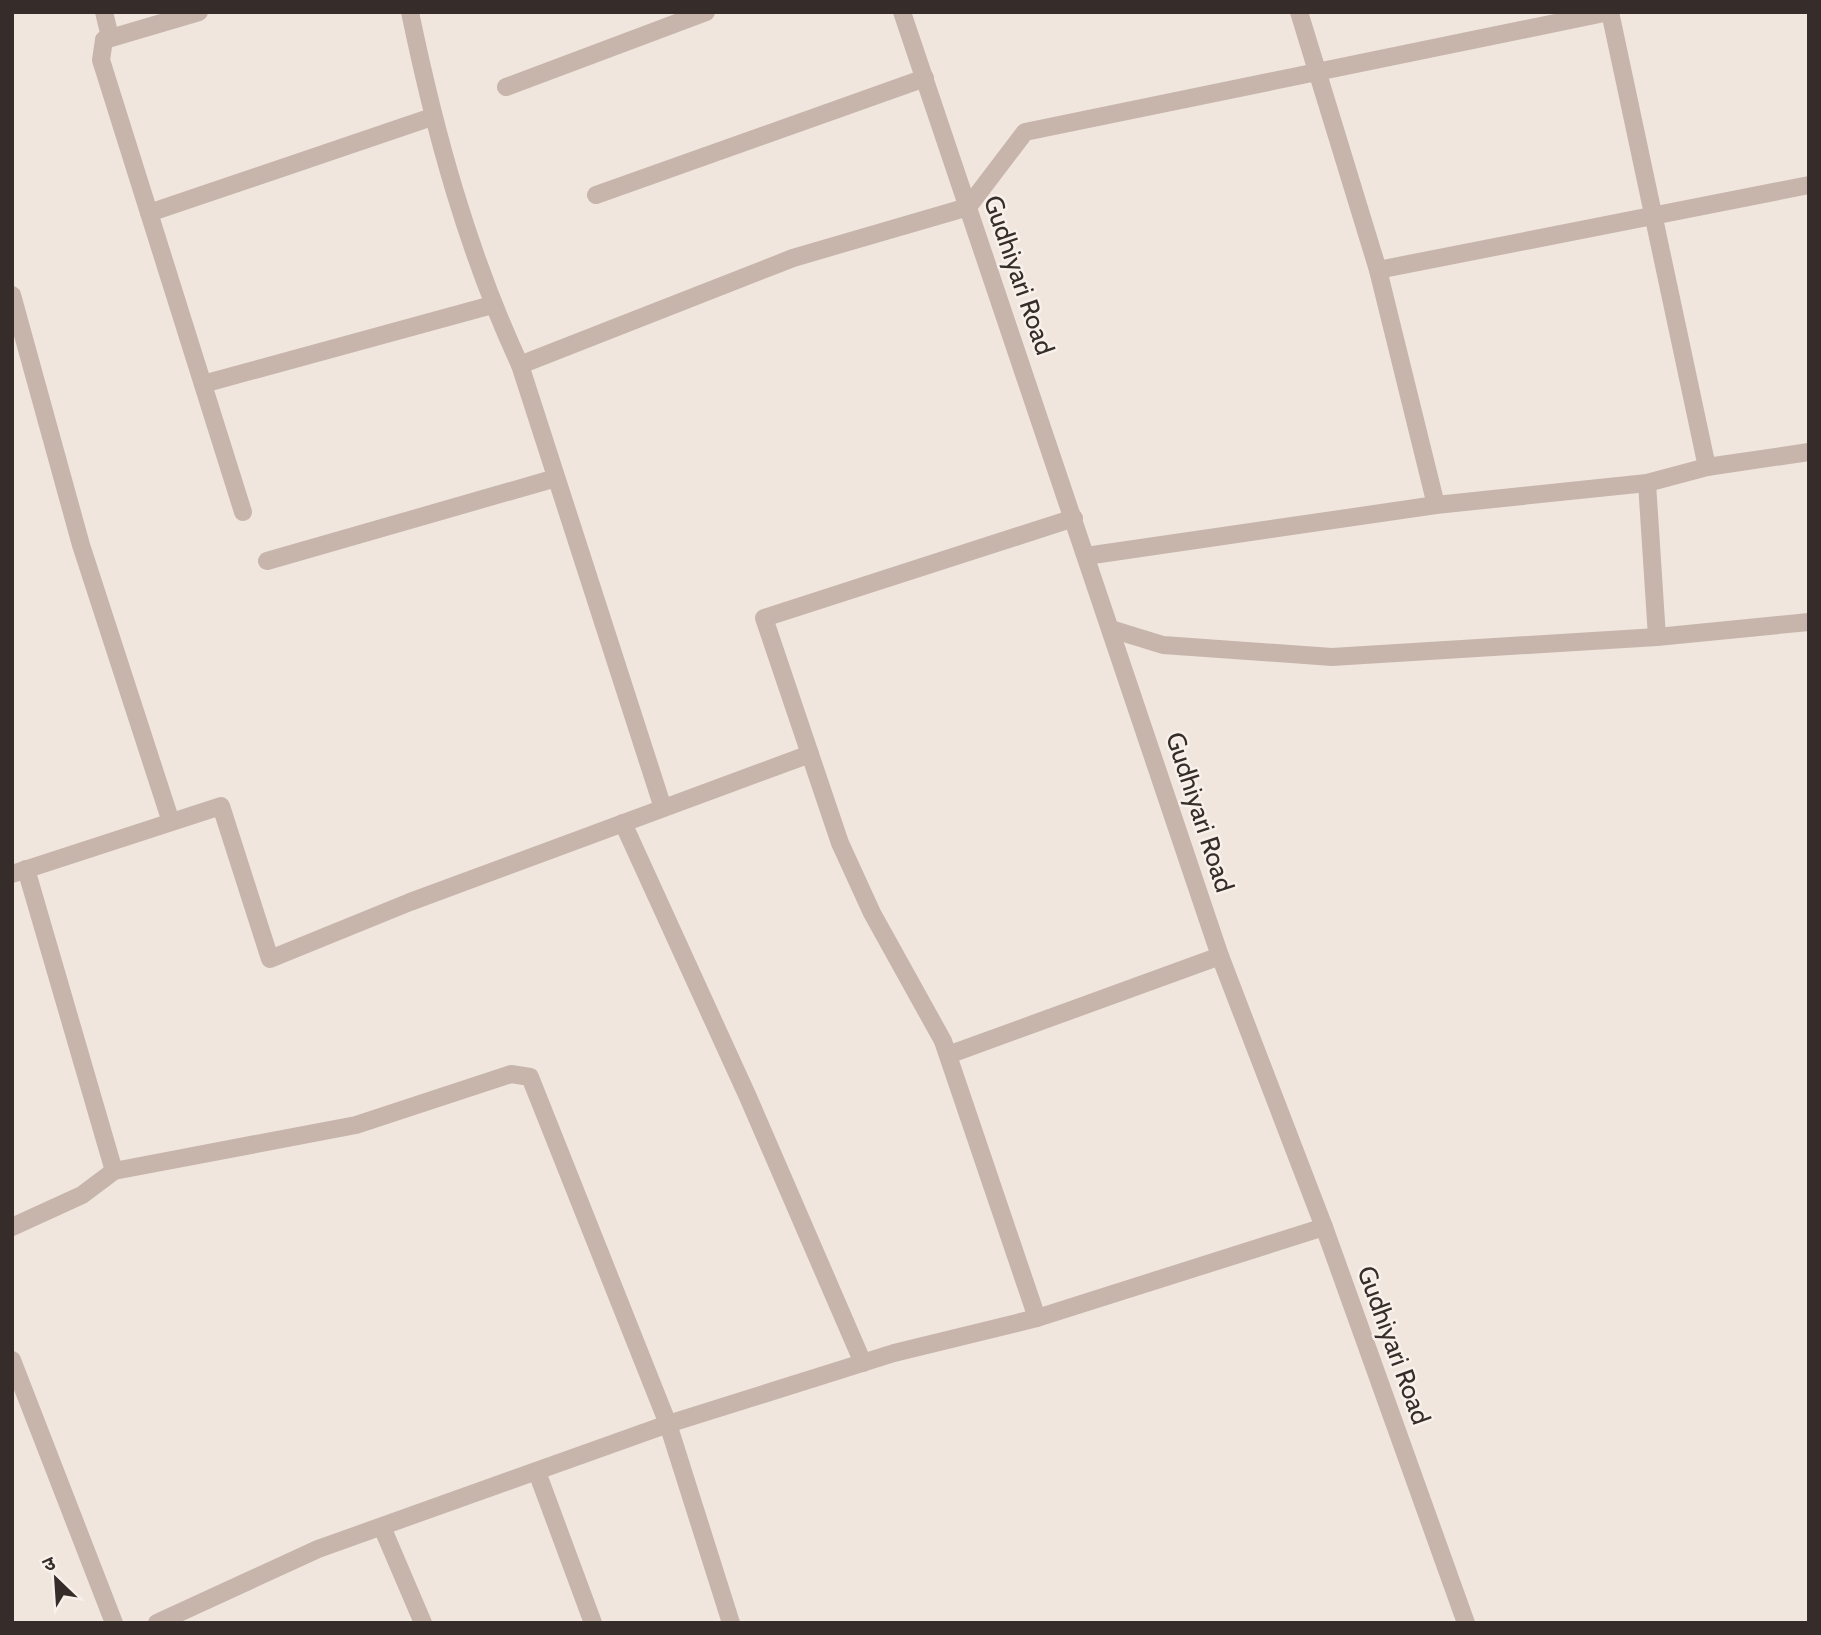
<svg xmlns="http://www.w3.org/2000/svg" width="1821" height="1635" font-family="Cabin,'Noto Sans Devanagari',sans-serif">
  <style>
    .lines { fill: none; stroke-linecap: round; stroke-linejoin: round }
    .minor { stroke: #c7b5ab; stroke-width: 18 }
    .labels { text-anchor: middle; stroke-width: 5; stroke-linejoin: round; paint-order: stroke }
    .street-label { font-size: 26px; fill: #362c29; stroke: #f8f0ea }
  </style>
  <rect width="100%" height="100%" fill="#f0e6de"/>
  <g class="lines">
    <g class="minor">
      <path d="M104,12L110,37L104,40"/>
      <path d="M199,12L104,40L101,60L243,512"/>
      <path d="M410,12C435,133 468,253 520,365L663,808"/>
      <path d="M902,12L1220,956L1324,1227L1466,1623"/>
      <path d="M1299,12L1378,270L1436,505"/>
      <path d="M1610,12L1707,467"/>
      <path d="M506,87L706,12"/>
      <path d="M596,195L925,78"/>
      <path d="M149,213L432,117"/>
      <path d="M1378,270L1809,185"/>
      <path d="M12,295L81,545L171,822"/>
      <path d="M520,365L793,258L968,207L1025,132L1609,12"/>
      <path d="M203,384L492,305"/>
      <path d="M1647,483L1657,637"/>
      <path d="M1086,556L1436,505L1647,483L1707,467L1809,452"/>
      <path d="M267,561L556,478"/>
      <path d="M1111,629L1163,645L1332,657L1657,637L1809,622"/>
      <path d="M623,823L748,1097L863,1363"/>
      <path d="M26,869L114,1171"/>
      <path d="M12,874L221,806L270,959L410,902L810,754"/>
      <path d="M948,1055L1220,956"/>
      <path d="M12,1227L82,1195L114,1171L356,1125L511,1074L530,1077L668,1424L731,1623"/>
      <path d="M1037,1318L943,1041L872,913L840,843L764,618L1074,518"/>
      <path d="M12,1360L114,1623"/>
      <path d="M537,1472L593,1623"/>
      <path d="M382,1527L423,1623"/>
      <path d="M157,1623L318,1549L668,1424L894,1353L1037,1318L1324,1227"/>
    </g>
  </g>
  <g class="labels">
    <g class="street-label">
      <text transform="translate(1019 275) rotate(71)" y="9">Gudhiyari Road</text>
      <text transform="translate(1200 812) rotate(72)" y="9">Gudhiyari Road</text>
      <text transform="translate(1394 1345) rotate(70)" y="9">Gudhiyari Road</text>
    </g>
  </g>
  <rect width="1821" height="1635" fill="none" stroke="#362c29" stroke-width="28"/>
  <g transform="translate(56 1579) rotate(335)" stroke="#f8f0ea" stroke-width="5" paint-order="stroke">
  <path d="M0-5L12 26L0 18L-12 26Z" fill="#362c29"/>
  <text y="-10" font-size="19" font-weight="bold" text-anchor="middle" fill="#362c29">उ</text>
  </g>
</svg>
